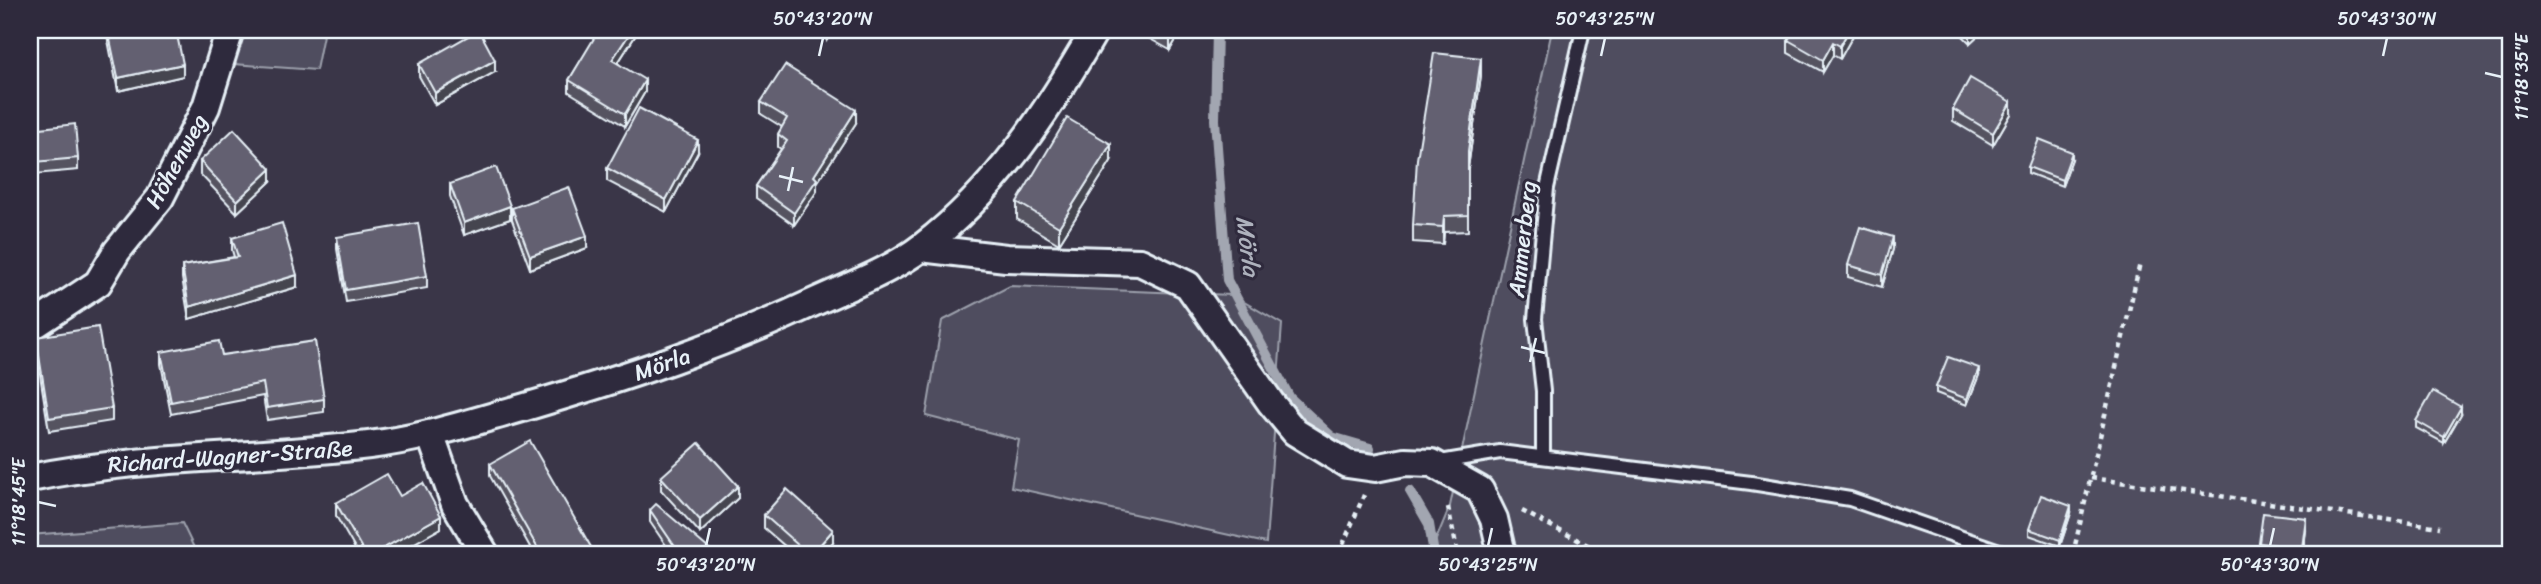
<svg xmlns="http://www.w3.org/2000/svg" width="2541" height="584" font-family="Sriracha,sans-serif">
  <style>
    .green { fill: #504e5f; stroke: #9ca0ac; stroke-width: 2 }
    .lines { fill: none; stroke-linecap: round; stroke-linejoin: round }
    .stream { stroke: #a2a6b1; stroke-width: 10 }
    .service-casing { stroke: #e8f1f8; stroke-width: 18 }
    .minor-casing { stroke: #e8f1f8; stroke-width: 32 }
    .path { stroke: #e8f1f8; stroke-width: 4.5; stroke-dasharray: 5 5; stroke-linecap: butt }
    .service { stroke: #2f2a3d; stroke-width: 12 }
    .minor { stroke: #2f2a3d; stroke-width: 26 }
    .wall { fill: #555361; stroke: #e8f1f8; stroke-width: 2 }
    .shaded-wall { fill: #45444f; stroke: #e8f1f8; stroke-width: 2 }
    .building { fill: #636171; stroke: #e8f1f8; stroke-width: 2 }
    .ticks { fill: none; stroke: #e8f1f8; stroke-width: 2.5 }
    .labels { text-anchor: middle; stroke-width: 6; stroke-linejoin: round; paint-order: stroke }
    .street-label { font-size: 23px; fill: #e8f1f8; stroke: #2f2a3d }
    .water-label { font-size: 24px; font-style: italic; fill: #aeb2bd; stroke: #2f2a3d }
    .neatline { fill: none; stroke: #e8f1f8; stroke-width: 2.5 }
    .ticks-label { font-size: 18px; text-anchor: middle; fill: #e8f1f8 }
  </style>
  <rect width="100%" height="100%" fill="#3a3648"/>
  <filter id="ink" filterUnits="userSpaceOnUse"><feTurbulence type="fractalNoise" baseFrequency=".0143" numOctaves="2"/><feDisplacementMap in="SourceGraphic" scale="14" xChannelSelector="R" yChannelSelector="G"/><feConvolveMatrix kernelMatrix="1 2 1 2 8 2 1 2 1" color-interpolation-filters="sRGB"/></filter>
  <g filter="url(#ink)">
    <g class="green">
      <path d="M241,30H324L316,70L234,64Z"/>
      <path d="M1552,30H2511V554H1430L1450,506Z"/>
      <path d="M1010,286L1232,295L1282,324L1266,543L1011,487L1019,440L926,416L942,321Z"/>
      <path d="M182,523L197,554H30V535Z"/>
    </g>
    <g class="lines">
      <g class="stream">
        <path d="M1217,30L1215,120L1227,280L1290,398L1332,437L1370,448"/>
        <path d="M1410,491L1429,524L1434,554"/>
      </g>
      <defs>
        <g id="service">
          <path d="M1543,457V391L1535,319L1547,188L1583,30"/>
          <path d="M1440,462L1500,452L1751,483L1850,499L2008,554"/>
        </g>
        <g id="minor">
          <path d="M921,248L1006,258L1140,262L1188,285L1271,403L1295,432L1347,464L1375,468L1405,462L1432,463L1480,490L1494,519L1502,554"/>
          <path d="M30,328L98,283L117,251L160,198L206,107L230,30"/>
          <path d="M430,434L455,504L485,554"/>
          <path d="M30,478C142,455 256,459 369,445C421,439 472,422 522,408C624,378 723,345 819,300C854,284 892,270 922,247C998,189 1048,111 1095,30"/>
        </g>
      </defs>
      <use href="#service" class="service-casing"/>
      <use href="#minor" class="minor-casing"/>
      <g class="path">
        <path d="M2091,478L2440,527"/>
        <path d="M1448,507L1458,554"/>
        <path d="M1522,511L1605,554"/>
        <path d="M1339,554L1364,495"/>
        <path d="M2073,554L2140,263"/>
      </g>
      <use href="#service" class="service"/>
      <use href="#minor" class="minor"/>
    </g>
    <g class="wall">
      <path d="M106,30H176L183,76L118,91Z"/>
      <path d="M589,30H639L618,63L645,92L625,126L569,92V80L597,35Z"/>
      <path d="M809,30H833L827,40Z"/>
      <path d="M1134,30H1182L1170,50Z"/>
      <path d="M1793,30H1856L1840,59L1833,55L1823,72L1788,53V40L1793,31Z"/>
      <path d="M1957,30H1984L1970,43Z"/>
      <path d="M419,64L495,72L435,105L419,76Z"/>
      <path d="M1481,75L1468,168V231L1444,232L1443,244L1413,242V225Z"/>
      <path d="M761,102L856,123L817,183V191L794,225L756,198V186L781,149L778,147V134L782,127L761,114Z"/>
      <path d="M1953,109L2011,114L1993,145L1953,121Z"/>
      <path d="M32,129L78,158V170L35,174Z"/>
      <path d="M698,152L666,212L607,181V168Z"/>
      <path d="M2072,159L2062,186L2028,173V167Z"/>
      <path d="M200,161L271,181L237,213L200,174Z"/>
      <path d="M1111,161L1059,244L1017,219V202Z"/>
      <path d="M450,184L510,219L464,235L450,196Z"/>
      <path d="M512,208L587,248L530,269L512,220Z"/>
      <path d="M337,237L427,276V288L346,302L337,249Z"/>
      <path d="M232,238L297,287L189,319L182,278V266L234,257L232,250Z"/>
      <path d="M1893,249L1882,287L1848,277V265Z"/>
      <path d="M36,337L112,408V421L49,431L36,350Z"/>
      <path d="M161,352L222,355L324,399V412L267,420L263,396L171,414L161,364Z"/>
      <path d="M1979,375L1967,405L1936,393V387Z"/>
      <path d="M2461,414L2444,443L2416,428V421Z"/>
      <path d="M490,464L595,554H534L490,476Z"/>
      <path d="M661,477L738,498L700,533L661,490Z"/>
      <path d="M400,496L441,528L395,554H358L336,516V503Z"/>
      <path d="M650,510L715,554H672L650,522Z"/>
      <path d="M2071,513L2060,546L2029,535V529Z"/>
      <path d="M764,515L833,542L823,554H794L764,528Z"/>
      <path d="M2306,531L2303,554H2259V543Z"/>
    </g>
    <g class="shaded-wall">
      <path d="M632,30H639L612,72V60Z"/>
      <path d="M827,30H833L827,40Z"/>
      <path d="M1175,30H1182L1170,50V38Z"/>
      <path d="M1849,30H1856L1840,59V46Z"/>
      <path d="M1971,30H1984L1970,43V31Z"/>
      <path d="M1833,42V55L1823,72V60Z"/>
      <path d="M1481,58V75L1468,168V151Z"/>
      <path d="M495,60V72L435,105V93Z"/>
      <path d="M183,64V76L118,91V78Z"/>
      <path d="M645,80V92L625,126V114Z"/>
      <path d="M2011,102V114L1993,145V133Z"/>
      <path d="M856,110V123L817,183V191L794,225V213L814,176Z"/>
      <path d="M698,140V152L666,212V200Z"/>
      <path d="M1111,144V161L1059,244V227Z"/>
      <path d="M2072,152V159L2062,186V180Z"/>
      <path d="M271,169V181L237,213V201Z"/>
      <path d="M510,206V219L464,235V223Z"/>
      <path d="M1444,216V232L1443,244V227Z"/>
      <path d="M587,236V248L530,269V256Z"/>
      <path d="M1893,237V249L1882,287V275Z"/>
      <path d="M297,275V287L189,319V307Z"/>
      <path d="M1979,368V375L1967,405V399Z"/>
      <path d="M2461,407V414L2444,443V437Z"/>
      <path d="M738,486V498L700,533V520Z"/>
      <path d="M2071,506V513L2060,546V540Z"/>
      <path d="M441,516V528L395,554H373Z"/>
      <path d="M2306,518V531L2302,554V548Z"/>
      <path d="M833,530V542L823,554H812Z"/>
    </g>
    <g class="building">
      <path d="M108,30H176L183,64L118,78Z"/>
      <path d="M479,30L495,60L435,93L419,64Z"/>
      <path d="M599,30H632L612,60L645,80L625,114L569,80Z"/>
      <path d="M1156,30H1175L1170,38Z"/>
      <path d="M1794,30H1849L1840,46L1833,42L1823,60L1788,40Z"/>
      <path d="M1434,53L1481,58L1468,151V215L1444,216L1443,227L1413,225L1417,159Z"/>
      <path d="M785,65L856,110L814,176L817,179L794,213L756,186L787,141L778,134L787,118L761,102Z"/>
      <path d="M1970,78L2011,102L1993,133L1953,109Z"/>
      <path d="M639,108L698,140L666,200L607,168Z"/>
      <path d="M1067,118L1111,144L1059,227L1017,202Z"/>
      <path d="M75,124L78,158L35,162L32,129Z"/>
      <path d="M234,129L271,169L237,201L200,161Z"/>
      <path d="M2039,139L2072,152L2062,180L2028,167Z"/>
      <path d="M496,167L510,206L464,223L450,184Z"/>
      <path d="M569,187L587,236L530,256L512,208Z"/>
      <path d="M282,223L297,275L189,307L182,266L238,257L232,238Z"/>
      <path d="M418,223L427,276L346,290L337,237Z"/>
      <path d="M1860,227L1893,237L1882,275L1848,265Z"/>
      <path d="M98,327L112,408L49,418L36,337Z"/>
      <path d="M219,341L222,355L315,341L324,399L267,408L263,383L171,402L161,352Z"/>
      <path d="M1948,357L1979,368L1967,399L1936,387Z"/>
      <path d="M2433,391L2461,407L2444,437L2416,421Z"/>
      <path d="M530,441L595,554H541L490,464Z"/>
      <path d="M699,443L738,486L700,520L661,477Z"/>
      <path d="M387,474L400,496L423,483L441,516L373,554H365L336,503Z"/>
      <path d="M787,489L833,530L812,554H808L764,515Z"/>
      <path d="M2041,495L2071,506L2060,540L2029,529Z"/>
      <path d="M656,504L715,554H680L650,510Z"/>
      <path d="M2263,513L2306,518L2302,548L2259,543Z"/>
    </g>
  </g>
  <path class="ticks" d="M819,56L823,38M1601,56L1605,38M2383,56L2387,38M2485,73L2502,77M779,176L803,182M788,191L793,167M1521,347L1545,353M1530,362L1536,338M38,502L56,506M706,546L710,528M1488,546L1492,528M2270,546L2274,528"/>
  <g class="labels">
    <g class="street-label">
      <text transform="translate(176 161) rotate(-61)" y="8">Höhenweg</text>
      <text transform="translate(1522 239) rotate(-84)" y="8">Ammerberg</text>
      <text transform="translate(662 364) rotate(-19)" y="8">Mörla</text>
      <text transform="translate(230 456) rotate(-4)" y="8">Richard-Wagner-Straße</text>
    </g>
    <g class="water-label">
      <text transform="translate(1248 246) rotate(83)" y="8">Mörla</text>
    </g>
  </g>
  <rect width="2541" height="584" fill="none" stroke="#2f2a3d" stroke-width="77"/>
  <rect x="38" y="38" width="2464" height="508" class="neatline"/>
  <g class="ticks-label">
    <text x="823" y="25">50°43'20"N</text>
    <text x="1605" y="25">50°43'25"N</text>
    <text x="2387" y="25">50°43'30"N</text>
    <text transform="translate(2522 77) rotate(-90)" y="6">11°18'35"E</text>
    <text transform="translate(19 502) rotate(-90)" y="6">11°18'45"E</text>
    <text x="706" y="571">50°43'20"N</text>
    <text x="1488" y="571">50°43'25"N</text>
    <text x="2270" y="571">50°43'30"N</text>
  </g>
</svg>
